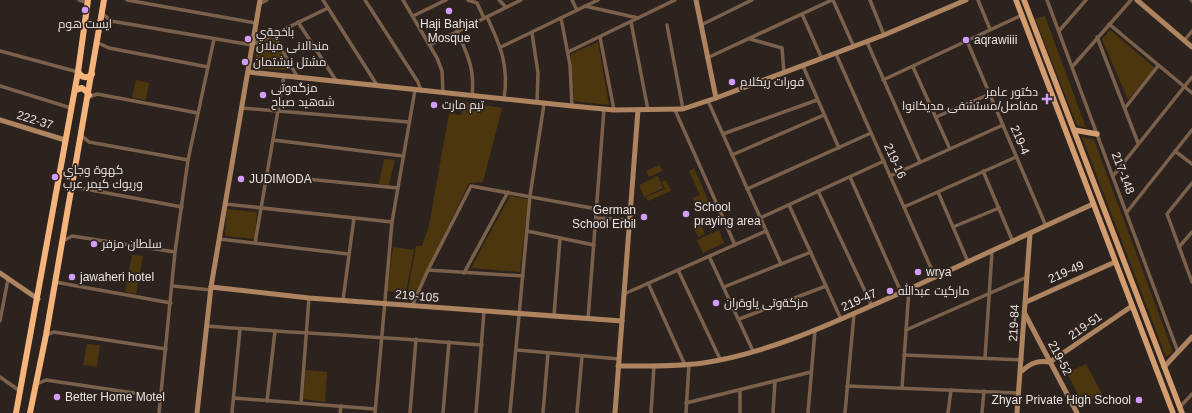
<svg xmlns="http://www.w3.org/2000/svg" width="1192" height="413" font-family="Helvetica,Cairo,sans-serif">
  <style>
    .green { fill: #4c360e }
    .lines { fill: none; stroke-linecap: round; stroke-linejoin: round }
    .street { stroke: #7b614b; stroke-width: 3.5 }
    .secondary { stroke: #ad8360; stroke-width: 5 }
    .primary { stroke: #d39d6f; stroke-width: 5.5 }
    .highway { stroke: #f5b47c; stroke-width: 6 }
    .poi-dot { fill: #d29dfd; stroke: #2c231f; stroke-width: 1.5 }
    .labels { text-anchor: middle; stroke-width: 3.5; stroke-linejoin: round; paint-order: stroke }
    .poi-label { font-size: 12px; fill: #ebe4e2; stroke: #2c231f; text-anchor: start }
    .street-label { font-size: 12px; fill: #ebe4e2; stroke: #2c231f }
  </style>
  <rect width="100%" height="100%" fill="#2c231f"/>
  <g class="green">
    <path d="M1045,16L1086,128L1077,125L1035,19Z"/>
    <path d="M1110,30L1155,68L1128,100L1102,39Z"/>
    <path d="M272,35L292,70L254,69L257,44Z"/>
    <path d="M598,42L609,105L574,101L571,54Z"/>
    <path d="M136,80L149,83L146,100L132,98Z"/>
    <path d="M464,102L502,108L483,182L469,183L416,292L408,291L416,246H422L429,226L449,113L461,115Z"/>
    <path d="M1082,137L1094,140L1173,352L1166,357Z"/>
    <path d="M384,159L395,160L389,185L379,184Z"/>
    <path d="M660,165L662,171L649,177L646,171Z"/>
    <path d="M694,168L709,202L697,207L693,198L700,195L689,171Z"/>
    <path d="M658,176L663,188L644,197L639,185Z"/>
    <path d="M666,180L671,191L648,201L646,197L665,189L662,182Z"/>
    <path d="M510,196L528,199L520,272L471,268Z"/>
    <path d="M227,209L257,212L255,239L225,236Z"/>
    <path d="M699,220L705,234L698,237L692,223Z"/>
    <path d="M719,230L724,243L703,253L697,240Z"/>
    <path d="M393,247L414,250L406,293L387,291Z"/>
    <path d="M132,255L143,256L136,294L125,292Z"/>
    <path d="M87,344L100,345L97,367L83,365Z"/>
    <path d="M1086,364L1102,394L1083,404L1067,373Z"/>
    <path d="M306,370L327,372L325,402L303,399Z"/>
  </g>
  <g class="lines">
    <g class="street">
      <path d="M79,0L88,3"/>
      <path d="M127,0L256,23"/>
      <path d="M323,0L377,85"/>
      <path d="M365,0L418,82L421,91"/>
      <path d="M403,0L437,58L442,71L443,93"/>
      <path d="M468,0L477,3L484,18"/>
      <path d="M499,0L506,7"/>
      <path d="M572,0L577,10"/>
      <path d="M833,0L854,47"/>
      <path d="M870,0L884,35"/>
      <path d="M978,0L990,29"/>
      <path d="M1047,0L1178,352"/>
      <path d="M1191,0L1192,1"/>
      <path d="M259,4L267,0"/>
      <path d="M585,6L638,18"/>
      <path d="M102,13L111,21L252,45L328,8"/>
      <path d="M802,14L822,59"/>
      <path d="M413,16L446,0"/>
      <path d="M487,17C501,47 509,66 504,99"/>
      <path d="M561,18L570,65L572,106"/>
      <path d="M298,22L337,82"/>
      <path d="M631,22L648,110"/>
      <path d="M1109,24L1192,93"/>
      <path d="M667,25L683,109"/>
      <path d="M701,25L752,0"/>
      <path d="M457,31C468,56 475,69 472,96"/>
      <path d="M1059,31L1086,0"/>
      <path d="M532,33L538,73L537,103"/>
      <path d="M273,34L298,78"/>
      <path d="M600,37L614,110"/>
      <path d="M1097,37L1138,143"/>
      <path d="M750,39L782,48L784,73"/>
      <path d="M967,41L1046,226"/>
      <path d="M1184,41L1192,31"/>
      <path d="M96,42L109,48L208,67"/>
      <path d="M867,42L920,162"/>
      <path d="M430,45L521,0"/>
      <path d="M501,47L598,0"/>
      <path d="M0,51L78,72"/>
      <path d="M568,52L675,0"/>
      <path d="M836,54L935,277"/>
      <path d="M707,58L832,0"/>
      <path d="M803,66L839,148"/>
      <path d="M913,67L950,149"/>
      <path d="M1072,67L1131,0"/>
      <path d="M883,80L1022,15"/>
      <path d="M0,86L71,108"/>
      <path d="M89,97L97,94L198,113"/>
      <path d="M708,101L781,264"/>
      <path d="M242,108L409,122"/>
      <path d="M1125,108L1158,66"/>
      <path d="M675,110L735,245"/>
      <path d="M936,117L990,94"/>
      <path d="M723,134L817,100"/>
      <path d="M82,136L89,142L188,160"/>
      <path d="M273,140L403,156"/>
      <path d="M1175,151L1192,164"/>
      <path d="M732,155L824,115"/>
      <path d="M983,171L1013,242"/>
      <path d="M266,175L398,188"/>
      <path d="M890,176L1003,125"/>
      <path d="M1113,176L1192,77"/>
      <path d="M850,177L901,292"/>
      <path d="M73,182L80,188L182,207"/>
      <path d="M1192,183L1167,214L1192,282"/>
      <path d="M747,189L871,133"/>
      <path d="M818,191L872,306"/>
      <path d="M938,192L968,262"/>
      <path d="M225,204L392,222"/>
      <path d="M789,205L841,319"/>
      <path d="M904,207L1016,157"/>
      <path d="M1127,212L1192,130"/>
      <path d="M596,218L629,220"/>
      <path d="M760,218L884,161"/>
      <path d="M953,227L999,208"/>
      <path d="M527,231L594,245"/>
      <path d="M219,239L348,254"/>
      <path d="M63,241L72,236L175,252"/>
      <path d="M255,243L284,76"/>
      <path d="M1179,247L1192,232"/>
      <path d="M709,256L753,351"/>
      <path d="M428,270L523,276"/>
      <path d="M678,270L720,359"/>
      <path d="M464,273L508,192"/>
      <path d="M55,282L171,303"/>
      <path d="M648,283L685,365"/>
      <path d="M173,286L211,290"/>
      <path d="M724,287L811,252"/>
      <path d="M624,294L766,231"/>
      <path d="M343,300L354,218"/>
      <path d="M412,306L428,270L471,186L597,209"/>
      <path d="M554,316L560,238"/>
      <path d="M588,319L604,109"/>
      <path d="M739,319L826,286"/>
      <path d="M0,321L8,279"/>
      <path d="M206,326C298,333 390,337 482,345"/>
      <path d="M906,330L1027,277"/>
      <path d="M46,335L54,332L166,349"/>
      <path d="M517,350L619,359"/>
      <path d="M904,355L1022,360"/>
      <path d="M985,358L992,252"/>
      <path d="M0,377L20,391"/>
      <path d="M37,384L46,380L161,397"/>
      <path d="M847,386L1019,393"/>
      <path d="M902,388L909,289"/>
      <path d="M234,398L375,409"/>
      <path d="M267,401L275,331"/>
      <path d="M301,403L309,298"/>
      <path d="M686,403L811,372"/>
      <path d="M1180,407L1192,394"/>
      <path d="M159,413L175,252L188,160L214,39"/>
      <path d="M232,413L240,329"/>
      <path d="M340,413L341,406"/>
      <path d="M375,413L392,222L415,90"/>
      <path d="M410,413L416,339"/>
      <path d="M443,413L449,342"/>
      <path d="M476,413L484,311"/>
      <path d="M510,413L530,196L544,104"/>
      <path d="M543,413L548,353"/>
      <path d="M577,413L582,356"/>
      <path d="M651,413L654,366"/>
      <path d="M686,413L689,364"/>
      <path d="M740,413V390"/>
      <path d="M773,413L775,381"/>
      <path d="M808,413L815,330"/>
      <path d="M845,413L854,314"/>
      <path d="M948,413L951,390"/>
      <path d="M982,413L984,391"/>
    </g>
    <g class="secondary">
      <path d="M696,0L716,98"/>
      <path d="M1137,0L1192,47"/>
      <path d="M248,72L572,106L614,110L683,109L716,98L884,35L966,0"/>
      <path d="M0,120L65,140"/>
      <path d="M0,273L38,299"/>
      <path d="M211,287L309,298L622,321"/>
      <path d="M1026,302L1115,262"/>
      <path d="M1025,314L1077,413"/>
      <path d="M618,366C646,366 675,367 703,363C775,352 841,319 907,290C969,261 1031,233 1093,204"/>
      <path d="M1164,367L1192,337"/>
      <path d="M1022,371C1031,363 1038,360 1050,362L1132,306"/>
      <path d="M197,413L211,287L260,0"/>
      <path d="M615,413L638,110"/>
      <path d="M1017,413L1030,234"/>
    </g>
    <g class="primary">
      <path d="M1016,0L1173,413"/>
      <path d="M1024,0L1182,413"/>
      <path d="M1074,130L1097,134"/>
    </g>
    <g class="highway">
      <path d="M78,72C82,78 87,79 92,74"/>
      <path d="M75,90L82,88L87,92L89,95"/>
      <path d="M16,413L78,72L88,0"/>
      <path d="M30,413L46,335L104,0"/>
    </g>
  </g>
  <g class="poi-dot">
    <circle cx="85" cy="10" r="4"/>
    <circle cx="449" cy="11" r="4"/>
    <circle cx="248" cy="39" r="4"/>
    <circle cx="966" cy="40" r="4"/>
    <circle cx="245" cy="62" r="4"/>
    <circle cx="732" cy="82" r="4"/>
    <circle cx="263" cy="95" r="4"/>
    <path d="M1045 93h4v4h4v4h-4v4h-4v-4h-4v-4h4z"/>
    <circle cx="434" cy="105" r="4"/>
    <circle cx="55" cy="177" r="4"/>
    <circle cx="241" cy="179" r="4"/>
    <circle cx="686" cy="214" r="4"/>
    <circle cx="644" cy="217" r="4"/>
    <circle cx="94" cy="244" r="4"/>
    <circle cx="918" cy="272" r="4"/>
    <circle cx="72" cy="277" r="4"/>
    <circle cx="890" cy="291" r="4"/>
    <circle cx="716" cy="303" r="4"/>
    <circle cx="57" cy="397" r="4"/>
    <circle cx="1139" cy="400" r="4"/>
  </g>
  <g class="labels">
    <g class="poi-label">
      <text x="85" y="28" text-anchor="middle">ايست هوم</text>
      <text x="449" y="28" text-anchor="middle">Haji Bahjat<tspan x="449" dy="14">Mosque</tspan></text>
      <text x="256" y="36">باخچةي<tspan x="256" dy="14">مندالانى ميلان</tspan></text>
      <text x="974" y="44">aqrawiiii</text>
      <text x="253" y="66">مشتل نيشتمان</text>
      <text x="740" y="86">فورات ريکلام</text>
      <text x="271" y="92">مزگه‌وتی<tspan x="271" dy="14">شه‌هید صباح</tspan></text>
      <text x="1038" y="96" text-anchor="end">دكتور عامر<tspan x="1038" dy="14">مفاصل/مستشفى مديكانوا</tspan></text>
      <text x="442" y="109">تيم مارت</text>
      <text x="63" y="174">كهوة وجاي<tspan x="63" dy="14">وريوك كيمر عرب</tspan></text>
      <text x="249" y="183">JUDIMODA</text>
      <text x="694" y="211">School<tspan x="694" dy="14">praying area</tspan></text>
      <text x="636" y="214" text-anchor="end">German<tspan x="636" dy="14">School Erbil</tspan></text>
      <text x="102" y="248">سلطان مزفر</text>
      <text x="926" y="276">wrya</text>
      <text x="80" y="281">jawaheri hotel</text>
      <text x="898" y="295">ماركيت عبدالله</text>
      <text x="724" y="307">مزكةوتى ياوةران</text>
      <text x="65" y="401">Better Home Motel</text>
      <text x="1131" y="404" text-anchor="end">Zhyar Private High School</text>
    </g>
    <g class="street-label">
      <text transform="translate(35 120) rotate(17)" y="4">222-37</text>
      <text transform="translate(1020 140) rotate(67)" y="4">219-4</text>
      <text transform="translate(895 161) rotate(66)" y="4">219-16</text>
      <text transform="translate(1123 173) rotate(69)" y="4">217-148</text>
      <text transform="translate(1066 272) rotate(-24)" y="4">219-49</text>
      <text transform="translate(417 296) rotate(5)" y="4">219-105</text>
      <text transform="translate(859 300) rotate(-24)" y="4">219-47</text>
      <text transform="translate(1014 323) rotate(-87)" y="4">219-84</text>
      <text transform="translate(1085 326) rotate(-35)" y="4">219-51</text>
      <text transform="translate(1060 358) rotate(62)" y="4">219-52</text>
    </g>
  </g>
</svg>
